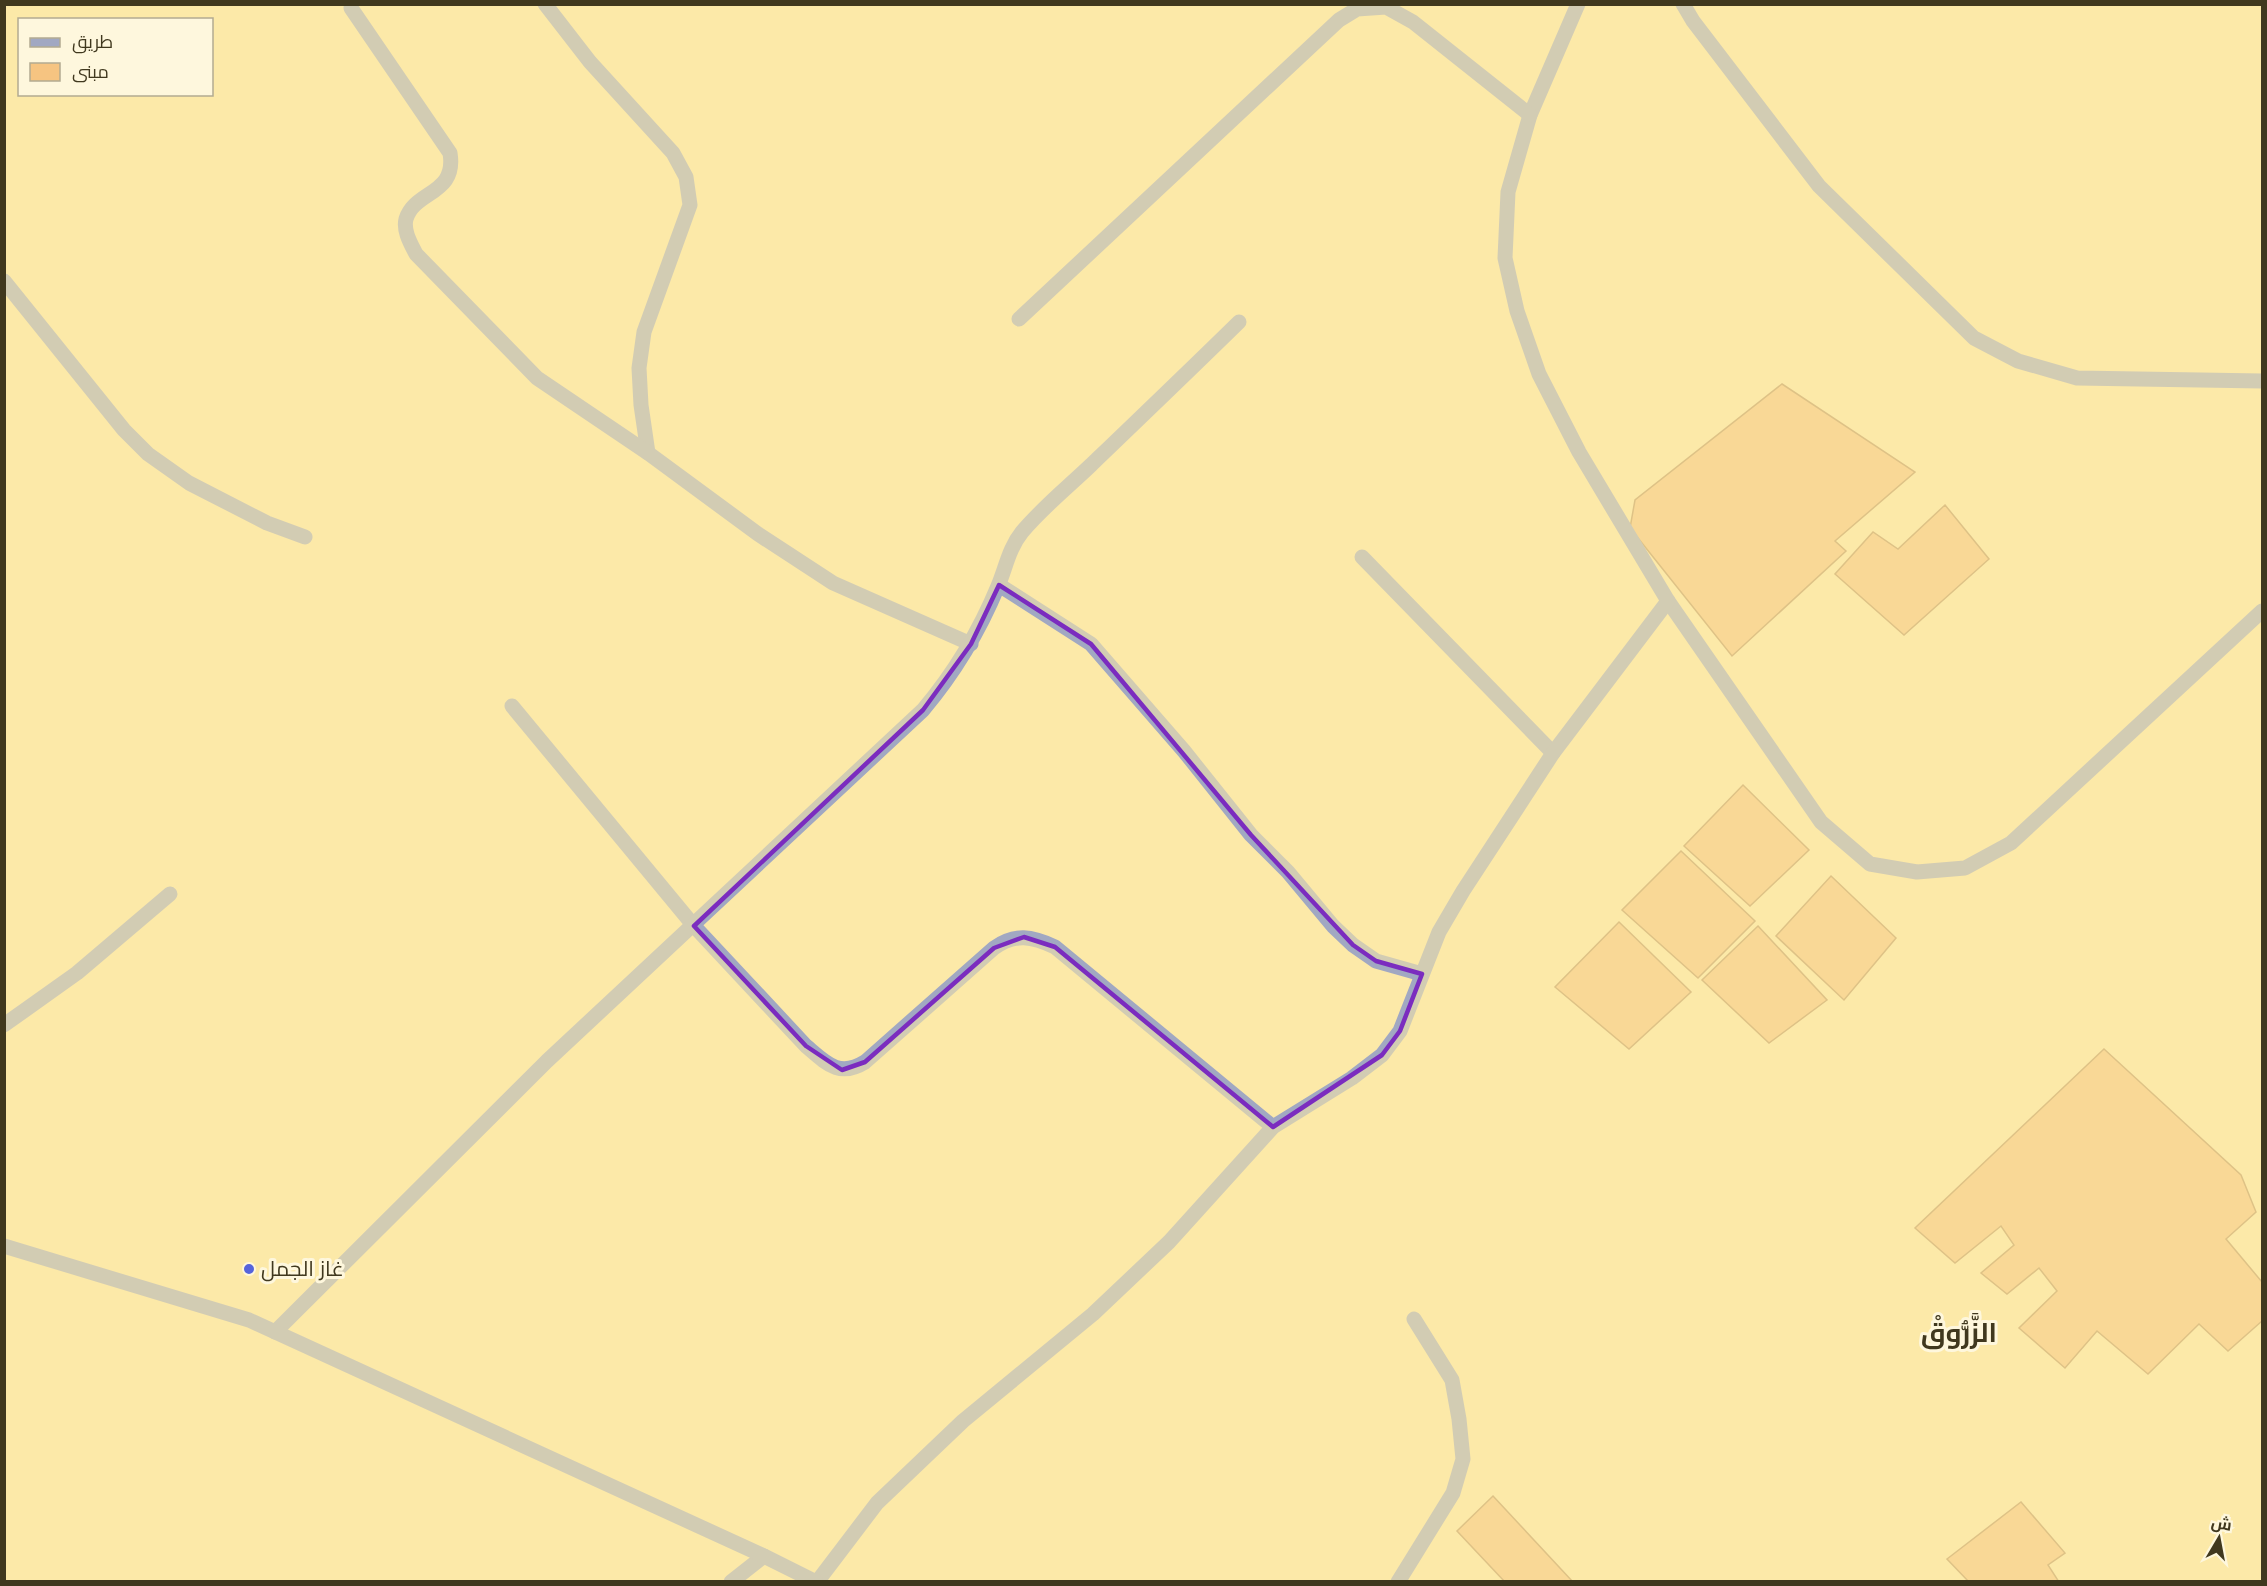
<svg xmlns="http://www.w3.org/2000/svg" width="2267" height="1586" font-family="Lora,Cairo,serif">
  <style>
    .building { fill: #f6c481; stroke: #bb935e; stroke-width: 1.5 }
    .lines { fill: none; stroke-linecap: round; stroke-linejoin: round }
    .minor { stroke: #a1a8c2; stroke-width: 15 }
    .tertiary { stroke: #a1a8c2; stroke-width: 15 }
    .marked { fill: none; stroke: #7b2cbf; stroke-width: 4.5; stroke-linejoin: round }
    .poi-dot { fill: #5664db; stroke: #fef7dd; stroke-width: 2 }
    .labels { text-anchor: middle; stroke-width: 6; stroke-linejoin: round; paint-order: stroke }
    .poi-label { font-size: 21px; fill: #40381e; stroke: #fef7dd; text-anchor: start }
    .district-label { font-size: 27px; font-weight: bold; fill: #40381e; stroke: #fef7dd }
  </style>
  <rect width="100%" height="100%" fill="#fce9a8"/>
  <g class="building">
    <path d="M1782,384L1915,472L1835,541L1846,551L1732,656L1630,528L1635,500Z"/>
    <path d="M1945,505L1989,559L1904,635L1835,574L1873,532L1898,549Z"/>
    <path d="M1743,785L1809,850L1750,906L1684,846Z"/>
    <path d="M1681,851L1755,921L1698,978L1622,910Z"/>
    <path d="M1831,876L1896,938L1844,1000L1776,936Z"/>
    <path d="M1619,922L1691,992L1629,1049L1555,987Z"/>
    <path d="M1758,926L1827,1000L1769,1043L1702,980Z"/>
    <path d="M2104,1049L2241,1175L2256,1212L2226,1239L2262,1282V1321L2228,1351L2199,1324L2148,1374L2097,1331L2065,1368L2019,1328L2057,1291L2039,1268L2007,1294L1981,1273L2014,1245L2001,1226L1955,1263L1915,1228Z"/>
    <path d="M1493,1496L1573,1582H1505L1457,1531Z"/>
    <path d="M2021,1502L2065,1553L2048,1565L2059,1582H1969L1947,1559Z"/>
  </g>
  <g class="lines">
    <g class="minor">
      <path d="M545,4L590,62L673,153L686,177L690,205L644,332L639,368L641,405L648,453"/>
      <path d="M1578,4L1530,115L1508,192L1505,258L1517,311L1539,374L1579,452L1668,601L1821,822L1870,864L1917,872L1965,868L2011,843L2262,611"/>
      <path d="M1683,4L1693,21L1819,186L1974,338L2018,361L2077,378L2262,381"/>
      <path d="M351,8L450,153C457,195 415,190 406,219C403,231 411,244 416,254L537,378L648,453L758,534L833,583L971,644"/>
      <path d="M4,281L124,430L148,454L189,483L267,523L305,537"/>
      <path d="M1019,319L1339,20L1357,9L1386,7L1413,22L1530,115"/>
      <path d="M1362,557L1553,753"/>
      <path d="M999,585L1091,644L1184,751L1251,835L1288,872L1333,926L1353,945L1376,961L1422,974"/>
      <path d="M512,706L694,926L806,1046C826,1063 839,1078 865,1062L994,948C1015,933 1032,936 1055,947L1273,1127"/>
      <path d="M4,1025L77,973L170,894"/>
      <path d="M275,1332L547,1061L923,710C955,672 979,632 998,586C1006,567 1009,548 1022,532C1043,507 1068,487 1091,465C1141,417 1190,370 1239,322"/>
      <path d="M731,1582L764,1556"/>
      <path d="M817,1582L877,1503L963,1421L1093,1314L1169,1242L1273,1127L1352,1078L1382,1055L1400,1031L1439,932L1463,891L1553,753L1668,601"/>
      <path d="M1398,1582L1453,1493L1463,1459L1459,1419L1452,1380L1414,1319"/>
    </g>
    <path class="tertiary" d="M4,1246L249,1320L764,1556L816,1582"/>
  </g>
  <path d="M0 0H2267V1586H0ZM999,585L1091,644L1251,835L1353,945L1376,961L1422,974L1400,1031L1382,1055L1273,1127L1055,947L1024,937L994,948L865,1062L842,1070L806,1046L694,926L923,710L971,644Z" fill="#fce9a8" fill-opacity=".55" fill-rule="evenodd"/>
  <path class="marked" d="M999,585L1091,644L1251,835L1353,945L1376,961L1422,974L1400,1031L1382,1055L1273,1127L1055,947L1024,937L994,948L865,1062L842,1070L806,1046L694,926L923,710L971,644Z"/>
  <circle class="poi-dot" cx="249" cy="1269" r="6"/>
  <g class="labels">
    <g class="poi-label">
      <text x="261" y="1276">غاز الجمل</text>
    </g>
    <g class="district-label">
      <text x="1959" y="1342">الزَّرُّوقْ</text>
    </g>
  </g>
  <rect width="2267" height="1586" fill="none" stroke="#40381e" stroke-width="12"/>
  <rect x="18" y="18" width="195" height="78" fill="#fef7dd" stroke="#b2ab91" stroke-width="1.5"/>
  <rect x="30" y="38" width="30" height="9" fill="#a1a8c2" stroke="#b2ab91" stroke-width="1.5"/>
  <text x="72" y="48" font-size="18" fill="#40381e">طريق</text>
  <rect x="30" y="63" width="30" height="18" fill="#f6c481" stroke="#b2ab91" stroke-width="1.5"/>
  <text x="72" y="78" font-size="18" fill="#40381e">مبنى</text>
  <g transform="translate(2219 1538) rotate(10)" stroke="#fef7dd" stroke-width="4.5" paint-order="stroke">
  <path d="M0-4.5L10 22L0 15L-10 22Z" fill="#40381e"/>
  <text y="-9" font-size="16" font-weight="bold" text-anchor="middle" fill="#40381e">ش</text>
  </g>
</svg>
